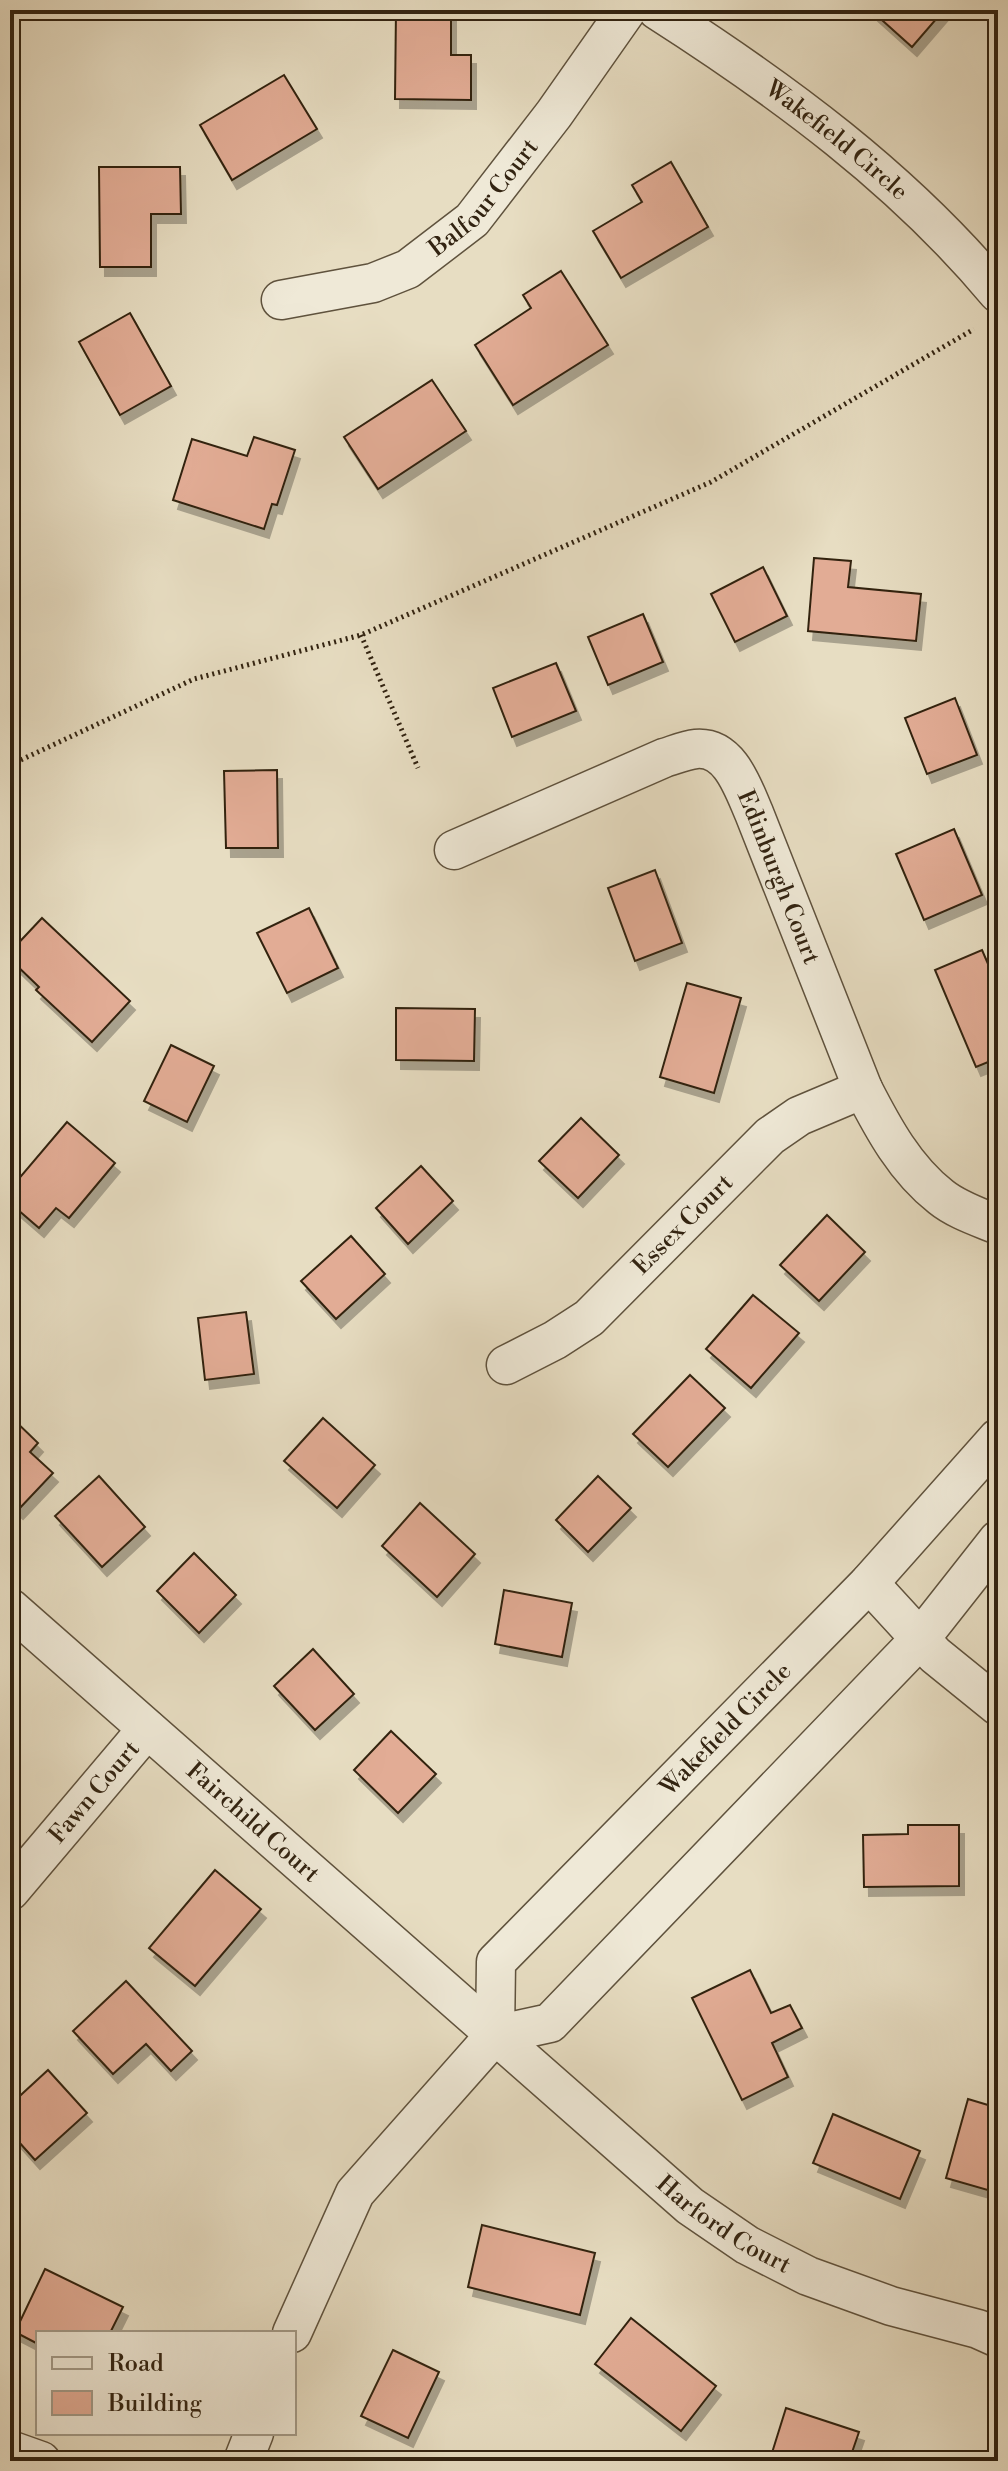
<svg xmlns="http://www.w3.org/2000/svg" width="1008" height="2471" font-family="'Libre Bodoni',serif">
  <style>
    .building { fill: #e2ac95; stroke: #322311; stroke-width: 2; filter: url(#shadow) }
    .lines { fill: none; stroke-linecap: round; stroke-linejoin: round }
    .street-casing { stroke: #5f523d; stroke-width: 41 }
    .path { stroke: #322311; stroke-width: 5; stroke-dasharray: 2 4; stroke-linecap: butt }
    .street { stroke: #efe9d7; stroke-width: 38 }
    .labels { text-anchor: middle; stroke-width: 6; stroke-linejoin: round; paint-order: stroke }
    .street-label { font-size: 24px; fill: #322311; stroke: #efe9d7 }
  </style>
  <defs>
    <filter id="shadow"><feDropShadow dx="5" dy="9" stdDeviation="0" flood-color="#0004"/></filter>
  </defs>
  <rect width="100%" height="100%" fill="#e7ddc2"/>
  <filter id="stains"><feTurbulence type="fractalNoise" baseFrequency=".0025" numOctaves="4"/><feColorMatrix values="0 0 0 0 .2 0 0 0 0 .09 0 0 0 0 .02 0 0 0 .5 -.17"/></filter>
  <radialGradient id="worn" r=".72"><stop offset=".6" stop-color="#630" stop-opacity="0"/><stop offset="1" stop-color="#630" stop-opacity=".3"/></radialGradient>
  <g class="building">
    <path d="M396,10H451V55H471V100L395,99Z"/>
    <path d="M874,10H944L912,47L873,12Z"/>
    <path d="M284,75L317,129L232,180L200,125Z"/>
    <path d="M671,162L708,227L621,278L593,231L642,202L632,185Z"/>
    <path d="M99,167H180L181,214H151V267H100Z"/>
    <path d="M561,271L608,345L513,405L475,345L531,308L523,295Z"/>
    <path d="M130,313L171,386L120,415L79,342Z"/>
    <path d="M432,380L466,431L378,489L344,437Z"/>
    <path d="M254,437L295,450L277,505L272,504L264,529L173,500L192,439L247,456Z"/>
    <path d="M814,558L851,561L848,587L921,594L916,641L808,631Z"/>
    <path d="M763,567L787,616L735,642L711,594Z"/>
    <path d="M643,614L663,662L608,685L588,637Z"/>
    <path d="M556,663L576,711L512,737L493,688Z"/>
    <path d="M955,698L977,755L927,774L905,718Z"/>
    <path d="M277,770L278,848H226L224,771Z"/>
    <path d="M954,829L982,895L924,920L896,854Z"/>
    <path d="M655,870L682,943L635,961L608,888Z"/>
    <path d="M309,908L338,968L287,993L257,933Z"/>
    <path d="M42,918L130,1001L92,1042L36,990L39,987L10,959V952Z"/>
    <path d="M982,950L998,987V1058L976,1067L935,970Z"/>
    <path d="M687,983L741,998L714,1093L660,1077Z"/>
    <path d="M396,1008L475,1009L474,1061L396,1060Z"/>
    <path d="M171,1045L214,1066L187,1122L144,1101Z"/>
    <path d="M581,1118L619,1155L578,1198L539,1161Z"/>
    <path d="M67,1122L115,1163L69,1218L56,1208L39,1228L10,1203V1189Z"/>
    <path d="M421,1166L453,1201L408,1244L376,1208Z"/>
    <path d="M827,1215L865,1252L819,1301L780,1265Z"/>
    <path d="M351,1236L385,1274L336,1319L301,1281Z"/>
    <path d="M753,1295L799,1333L751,1388L706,1349Z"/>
    <path d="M246,1312L254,1374L205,1380L198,1318Z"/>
    <path d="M690,1375L725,1408L668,1467L633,1434Z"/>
    <path d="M10,1416L38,1443L30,1452L53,1473L18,1510L10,1502Z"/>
    <path d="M323,1418L375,1465L337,1508L284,1461Z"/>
    <path d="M99,1476L145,1527L102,1567L55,1516Z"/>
    <path d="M598,1476L631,1508L588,1552L556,1520Z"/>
    <path d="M420,1503L475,1554L437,1597L382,1546Z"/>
    <path d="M194,1553L236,1595L199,1633L157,1591Z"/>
    <path d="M504,1590L572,1603L562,1657L495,1644Z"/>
    <path d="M313,1649L354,1694L315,1730L274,1686Z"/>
    <path d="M391,1731L436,1774L398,1813L354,1770Z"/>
    <path d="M908,1825H959V1886L864,1887L863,1835L908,1834Z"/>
    <path d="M215,1870L261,1909L195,1986L149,1948Z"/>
    <path d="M750,1970L771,2013L790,2005L802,2028L772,2043L788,2077L742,2100L692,1998Z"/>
    <path d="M126,1981L192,2051L171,2071L146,2044L113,2074L73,2031Z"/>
    <path d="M48,2070L87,2113L35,2160L10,2132V2105Z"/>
    <path d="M968,2099L998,2108L994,2136L998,2137V2193L946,2178Z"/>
    <path d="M833,2114L920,2151L900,2199L813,2163Z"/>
    <path d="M482,2225L595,2253L580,2315L468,2287Z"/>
    <path d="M45,2269L123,2307L110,2333H38V2344L15,2332Z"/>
    <path d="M631,2318L716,2386L681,2431L595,2364Z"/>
    <path d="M393,2350L439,2372L408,2438L361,2416Z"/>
    <path d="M786,2408L859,2432L849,2461H786L771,2456Z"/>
  </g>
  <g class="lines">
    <defs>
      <g id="street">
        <path id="s1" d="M657,10C782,90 903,179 998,293"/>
        <path id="s2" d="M281,300L373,283L408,269L472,220L554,114L627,10"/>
        <path id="s3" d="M454,850L664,758C674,755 686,750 696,749C730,746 743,788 754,813L863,1089C883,1128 905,1169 941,1197C957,1210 979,1217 998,1225"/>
        <path id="s4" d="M506,1365L555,1340L589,1318L770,1136L799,1116L863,1089"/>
        <path d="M869,1583L935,1655L998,1706"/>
        <path id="s5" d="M10,1608L690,2206L747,2245L808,2276L891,2306L978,2329L998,2338"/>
        <path id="s6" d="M10,1891L147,1729"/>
        <path id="s7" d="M495,2035L496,1962L869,1583L998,1438"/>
        <path d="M292,2333L355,2193L495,2035L550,2023L920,1639L998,1540"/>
        <path d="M10,2450L41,2461"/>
        <path d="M243,2461L254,2433"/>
      </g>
    </defs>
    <use href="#street" class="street-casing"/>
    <g class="path">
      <path d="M361,635L418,768"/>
      <path d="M10,765L194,679L361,635L711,482L974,329"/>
    </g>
    <use href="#street" class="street"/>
  </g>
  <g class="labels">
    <g class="street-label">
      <text dy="8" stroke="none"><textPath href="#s1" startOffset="222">Wakefield Circle</textPath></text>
      <text dy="8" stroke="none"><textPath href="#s2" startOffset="236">Balfour Court</textPath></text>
      <text dy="8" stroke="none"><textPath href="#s3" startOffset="424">Edinburgh Court</textPath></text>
      <text dy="8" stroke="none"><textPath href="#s4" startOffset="228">Essex Court</textPath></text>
      <text dy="8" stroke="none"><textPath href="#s7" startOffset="400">Wakefield Circle</textPath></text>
      <text dy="8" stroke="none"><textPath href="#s6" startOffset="130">Fawn Court</textPath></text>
      <text dy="8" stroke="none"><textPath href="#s5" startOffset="324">Fairchild Court</textPath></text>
      <text dy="8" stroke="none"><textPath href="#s5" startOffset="944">Harford Court</textPath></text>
    </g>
  </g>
  <rect width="1008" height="2471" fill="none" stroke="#e7ddc2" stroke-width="40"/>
  <rect x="12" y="12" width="984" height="2447" fill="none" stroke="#322311" stroke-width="4"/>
  <rect x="20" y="20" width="968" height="2431" fill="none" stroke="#322311" stroke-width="2"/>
  <rect x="36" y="2331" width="260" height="104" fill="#efe9d7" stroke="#a39a88" stroke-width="2"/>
  <rect x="52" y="2357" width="40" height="12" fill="#efe9d7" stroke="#a39a88" stroke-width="2"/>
  <text x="108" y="2371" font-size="24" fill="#322311">Road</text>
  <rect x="52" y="2391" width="40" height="24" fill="#e2ac95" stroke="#a39a88" stroke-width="2"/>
  <text x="108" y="2411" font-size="24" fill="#322311">Building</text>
  <rect width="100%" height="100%" filter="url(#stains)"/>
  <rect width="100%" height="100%" fill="url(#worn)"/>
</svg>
